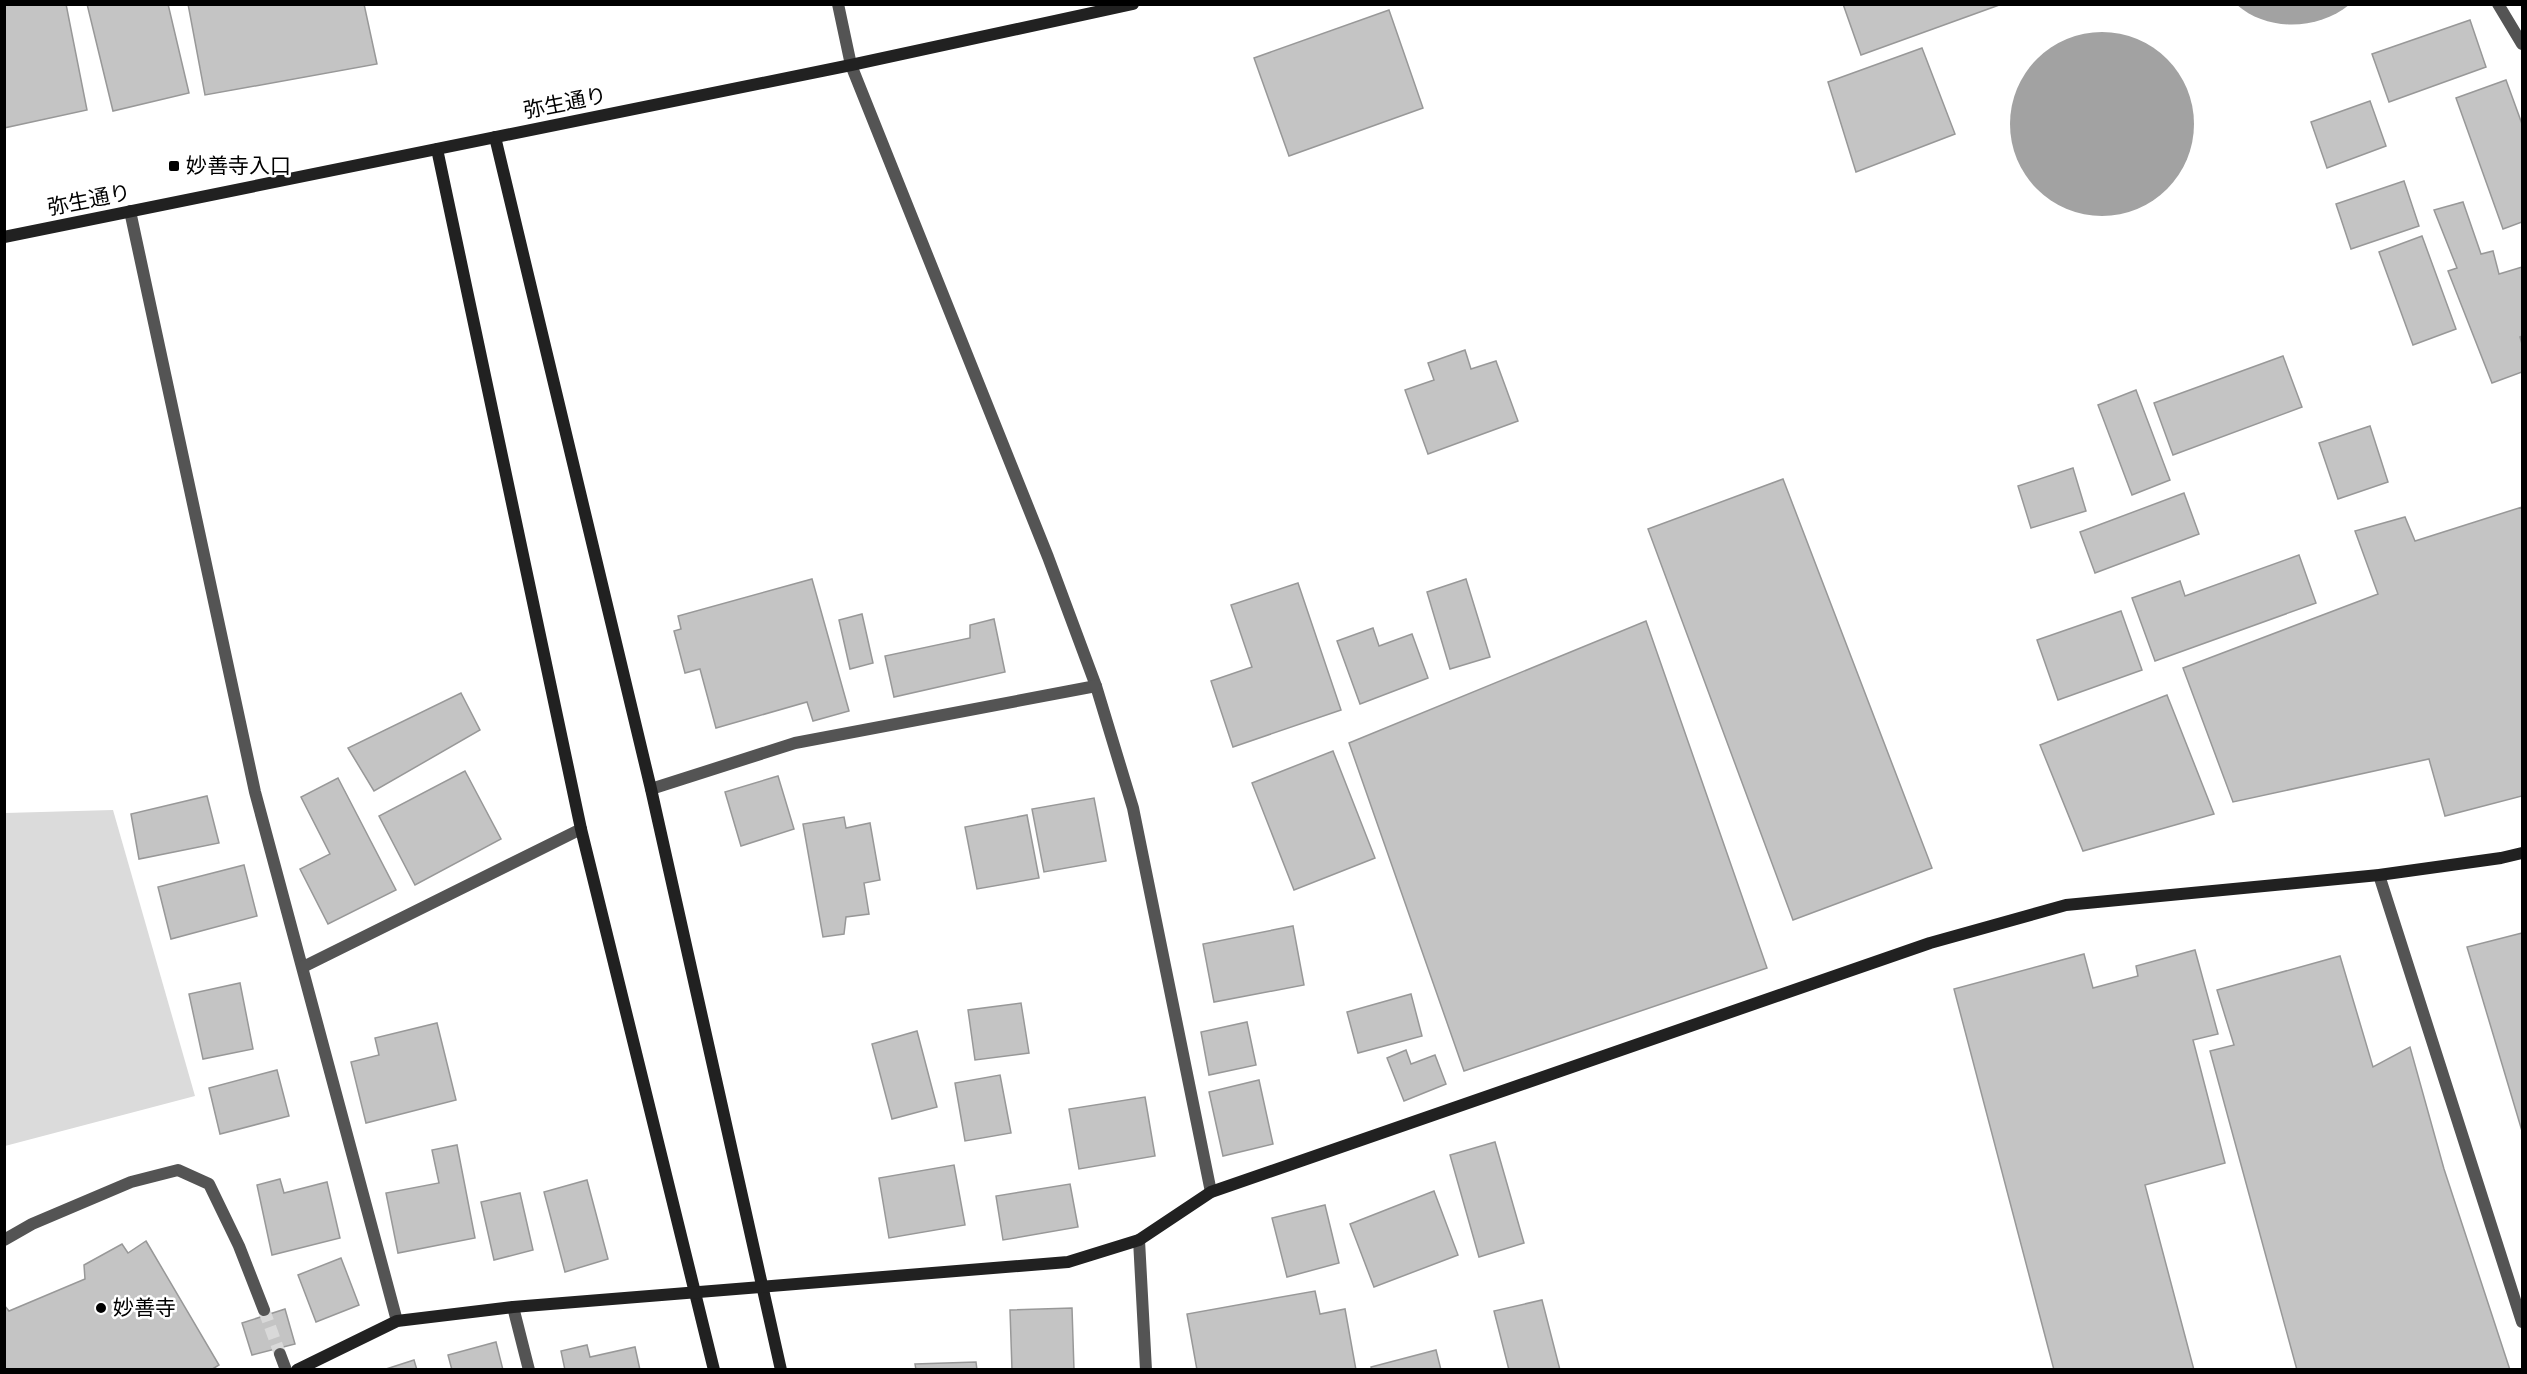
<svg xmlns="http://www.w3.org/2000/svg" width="2527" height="1374" font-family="'Space Grotesk','Noto Sans JP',sans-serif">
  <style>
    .green { fill: #dbdbdb }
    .water { fill: #a2a2a2 }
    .building { fill: #c4c4c4; stroke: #989898; stroke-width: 1.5 }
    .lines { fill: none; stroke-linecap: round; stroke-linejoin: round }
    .street-tunnel { stroke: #d9d9d9; stroke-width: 12; stroke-dasharray: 12 6; stroke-linecap: butt }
    .lane { stroke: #545454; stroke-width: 12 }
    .street { stroke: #545454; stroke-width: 12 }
    .secondary { stroke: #212121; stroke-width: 12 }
    .poi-dot { fill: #000; stroke: #fff; stroke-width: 2 }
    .labels { text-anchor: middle; stroke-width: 5; stroke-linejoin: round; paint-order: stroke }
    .street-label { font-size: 21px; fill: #000; stroke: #fff }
    .poi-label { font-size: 21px; fill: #000; stroke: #fff; text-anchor: start }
  </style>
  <rect width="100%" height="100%" fill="#fff"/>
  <path class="green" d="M113,810L195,1096L5,1146V813Z"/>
  <g class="water">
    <path d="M2237,5H2349C2318,30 2268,32 2237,5Z"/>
    <circle cx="2102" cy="124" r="92"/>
  </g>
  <g class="building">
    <path d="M4,4H66L87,110L4,128Z"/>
    <path d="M87,4H168L189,93L113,111Z"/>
    <path d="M188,4H364L377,64L205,95Z"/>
    <path d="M1843,4H2002L1861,55Z"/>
    <path d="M1389,10L1423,108L1289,156L1254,58Z"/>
    <path d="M2470,20L2486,67L2389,102L2372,54Z"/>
    <path d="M1922,48L1955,134L1856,172L1828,82Z"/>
    <path d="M2506,80L2522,124V222L2503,229L2456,98Z"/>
    <path d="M2370,101L2386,146L2327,168L2311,122Z"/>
    <path d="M2404,181L2419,226L2351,249L2336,204Z"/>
    <path d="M2463,202L2481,254L2493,251L2499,274L2522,267V336L2520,337L2522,344V372L2492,383L2448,271L2457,268L2434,210Z"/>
    <path d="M2422,236L2456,329L2413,345L2379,252Z"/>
    <path d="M1465,350L1471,369L1496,361L1518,421L1428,454L1405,390L1434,380L1428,363Z"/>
    <path d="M2283,356L2302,407L2173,455L2154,403Z"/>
    <path d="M2136,390L2170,480L2132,495L2098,405Z"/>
    <path d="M2370,426L2388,482L2338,499L2319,443Z"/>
    <path d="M2073,468L2086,511L2031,528L2018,486Z"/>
    <path d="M1783,479L1932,868L1793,920L1648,529Z"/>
    <path d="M2184,493L2199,534L2095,573L2080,532Z"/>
    <path d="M2522,507V796L2445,816L2429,759L2233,802L2183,668L2378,594L2355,531L2405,517L2415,541Z"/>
    <path d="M2299,555L2316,603L2155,661L2132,598L2180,581L2185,596Z"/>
    <path d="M812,579L849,711L813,721L807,702L716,728L700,669L685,673L674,631L681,629L678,616Z"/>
    <path d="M1466,579L1490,657L1450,669L1427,592Z"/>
    <path d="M1298,583L1341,710L1233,747L1211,681L1252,667L1231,605Z"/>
    <path d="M2121,611L2142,670L2058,700L2037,640Z"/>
    <path d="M862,614L873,663L850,669L839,620Z"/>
    <path d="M994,619L1005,672L894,697L885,656L970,638V625Z"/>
    <path d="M1646,621L1767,968L1464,1071L1349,743Z"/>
    <path d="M1373,628L1379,646L1412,634L1428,678L1360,704L1337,641Z"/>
    <path d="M461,693L480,730L374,791L348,748Z"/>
    <path d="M2167,695L2214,814L2083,851L2040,745Z"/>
    <path d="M1333,751L1375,858L1294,890L1252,783Z"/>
    <path d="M465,771L501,839L415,885L379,816Z"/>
    <path d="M778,776L794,829L741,846L725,792Z"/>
    <path d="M338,778L396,890L328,924L300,869L330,854L301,797Z"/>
    <path d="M207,796L219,843L139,859L131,814Z"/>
    <path d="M1094,798L1106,861L1044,872L1032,809Z"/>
    <path d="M1027,815L1039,878L977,889L965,827Z"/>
    <path d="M844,817L846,828L870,823L880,880L864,883L869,914L846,917L844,934L823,937L803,824Z"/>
    <path d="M244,865L257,916L171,939L158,887Z"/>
    <path d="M1293,926L1304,985L1214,1002L1203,944Z"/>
    <path d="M2522,933V1131L2467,947Z"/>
    <path d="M2195,950L2218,1034L2193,1040L2225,1163L2145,1185L2194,1370H2054L1954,989L2084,954L2093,988L2138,976L2136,966Z"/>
    <path d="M2340,956L2373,1067L2410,1047L2444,1169L2510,1370H2297L2210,1051L2234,1045L2217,990Z"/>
    <path d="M240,983L253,1049L203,1059L189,994Z"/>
    <path d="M1411,994L1422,1036L1358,1053L1347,1012Z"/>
    <path d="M1021,1003L1029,1053L975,1060L968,1010Z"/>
    <path d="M1247,1022L1256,1065L1209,1075L1201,1032Z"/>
    <path d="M437,1023L456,1100L366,1123L351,1062L379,1055L375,1038Z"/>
    <path d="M917,1031L937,1107L892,1119L872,1044Z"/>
    <path d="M1406,1050L1411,1064L1435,1055L1446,1084L1404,1101L1387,1058Z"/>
    <path d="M277,1070L289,1116L220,1134L209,1088Z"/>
    <path d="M1000,1075L1011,1133L965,1141L955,1083Z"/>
    <path d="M1259,1080L1273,1144L1223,1156L1209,1092Z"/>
    <path d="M1145,1097L1155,1156L1079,1169L1069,1109Z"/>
    <path d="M1495,1142L1524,1243L1479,1257L1450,1155Z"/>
    <path d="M457,1145L475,1238L398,1253L386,1193L439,1183L432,1150Z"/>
    <path d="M954,1165L965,1225L889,1238L879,1178Z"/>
    <path d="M280,1179L284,1193L327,1182L340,1238L272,1255L257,1185Z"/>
    <path d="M587,1180L608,1259L565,1272L544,1192Z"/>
    <path d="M1070,1184L1078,1227L1003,1240L996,1196Z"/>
    <path d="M1434,1191L1458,1255L1374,1287L1350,1224Z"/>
    <path d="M520,1193L533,1250L494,1260L481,1202Z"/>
    <path d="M1325,1205L1339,1263L1287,1277L1272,1218Z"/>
    <path d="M146,1241L219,1365L211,1370H4V1305L9,1311L85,1279L84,1265L122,1244L128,1253Z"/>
    <path d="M341,1258L359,1305L316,1322L298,1275Z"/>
    <path d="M1315,1291L1320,1314L1345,1309L1356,1370H1197L1187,1314Z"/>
    <path d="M1542,1300L1560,1370H1509L1494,1311Z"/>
    <path d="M1072,1308L1074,1370H1012L1010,1310Z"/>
    <path d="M285,1309L295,1344L252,1355L242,1323Z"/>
    <path d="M496,1342L503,1370H452L448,1355Z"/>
    <path d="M587,1345L590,1357L635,1347L640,1370H565L561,1351Z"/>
    <path d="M1436,1350L1441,1370H1372L1371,1367Z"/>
    <path d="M414,1360L417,1370H383Z"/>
    <path d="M976,1362L977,1370H916L915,1364Z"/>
  </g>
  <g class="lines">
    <path class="street-tunnel" d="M264,1310L280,1354"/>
    <g class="lane">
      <path d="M2379,875L2522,1322"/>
      <path d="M1139,1240L1146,1370"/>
    </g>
    <g class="street">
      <path d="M838,4L851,65L1048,557L1096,686L1133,808L1211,1192"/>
      <path d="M2498,4L2522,44"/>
      <path d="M130,211L255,792L397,1321"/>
      <path d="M651,789L795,743L1096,686"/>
      <path d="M303,967L581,829"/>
      <path d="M4,1240L32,1224L131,1182L178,1170L209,1184L239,1246L264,1310"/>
      <path d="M513,1307L529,1370"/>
      <path d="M280,1354L286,1370"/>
    </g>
    <g class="secondary">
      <path d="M495,137L651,789L781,1370"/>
      <path d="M437,149L581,829L714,1370"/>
      <path d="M4,237L851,65L1133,4"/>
      <path d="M297,1370L397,1321L513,1307L1068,1262L1139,1240L1211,1192L1930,943L2066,905L2379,875L2501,858L2522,853"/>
    </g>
  </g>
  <g class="poi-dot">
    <rect x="168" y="160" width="12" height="12" rx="3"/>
    <circle cx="101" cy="1308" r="6"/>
  </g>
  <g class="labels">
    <g class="street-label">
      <text transform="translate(565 103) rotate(-11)" y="7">弥生通り</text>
      <text transform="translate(89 200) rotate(-11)" y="7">弥生通り</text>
    </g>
    <g class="poi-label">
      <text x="186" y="173">妙善寺入口</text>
      <text x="113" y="1315">妙善寺</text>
    </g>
  </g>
  <rect width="2527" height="1374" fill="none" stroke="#000000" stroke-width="12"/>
</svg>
